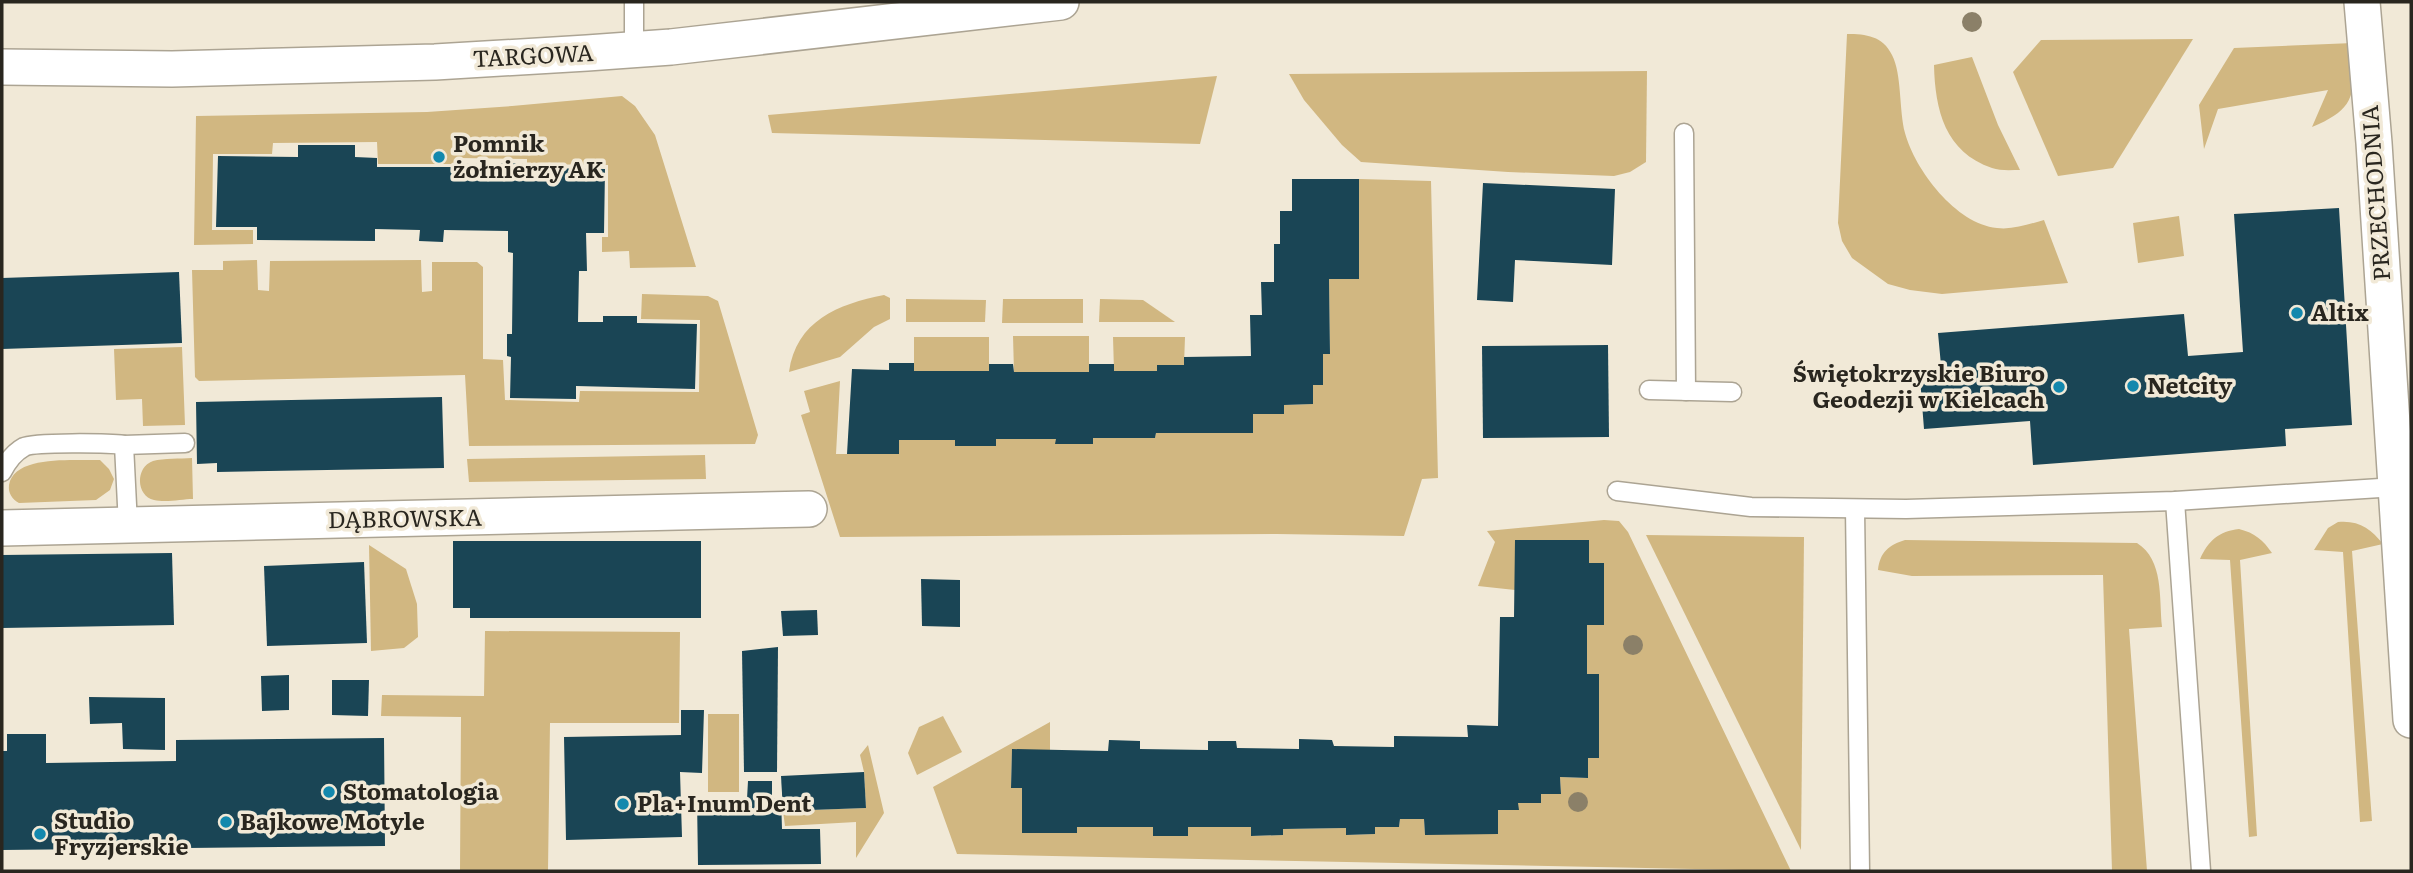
<svg xmlns="http://www.w3.org/2000/svg" width="2413" height="873" font-family="Literata,serif">
  <style>
    .green { fill: #d1b781 }
    .building { fill: #1a4555 }
    .lines { fill: none; stroke-linecap: round; stroke-linejoin: round }
    .service-casing { stroke: #aca493; stroke-width: 21 }
    .minor-casing { stroke: #aca493; stroke-width: 38 }
    .service { stroke: #fff; stroke-width: 18 }
    .minor { stroke: #fff; stroke-width: 35 }
    .tree { fill: #8b8068 }
    .poi-dot { fill: #1388ad; stroke: #f1e9d7; stroke-width: 2.5 }
    .labels { text-anchor: middle; stroke-width: 7; stroke-linejoin: round; paint-order: stroke }
    .street-label { font-size: 23px; fill: #29261f; stroke: #f1e9d7 }
    .poi-label { font-size: 23px; font-weight: bold; fill: #29261f; stroke: #f1e9d7; text-anchor: start }
  </style>
  <rect width="100%" height="100%" fill="#f1e9d7"/>
  <g class="green">
    <path d="M1847,34C1866,34 1883,36 1892,55C1902,74 1899,111 1905,133C1915,170 1956,224 1997,228C2013,230 2029,224 2044,220L2068,283L1942,294L1910,290L1888,284L1852,258L1842,241L1838,223Z"/>
    <path d="M2193,39L2113,168L2058,176L2013,72L2041,40Z"/>
    <path d="M2353,43C2353,90 2361,107 2312,127L2328,90L2218,109L2204,149L2199,105L2234,48Z"/>
    <path d="M1972,57L1998,125L2020,170C2011,170 2000,171 1992,168C1945,152 1935,110 1934,65Z"/>
    <path d="M1647,71L1646,162L1630,172L1614,176L1508,172L1361,162L1342,145L1304,100L1289,74Z"/>
    <path d="M1217,76L1200,144L772,133L768,115Z"/>
    <path d="M622,96L635,106L655,135L696,267L630,268L629,251L602,252V237H608V165L527,164V159L460,158V164H378L377,142L273,143L272,154H213L212,230H253V244L194,245L196,116L427,112L512,106Z"/>
    <path d="M1359,179L1431,181L1438,478L1422,479L1404,536L1277,534L840,537L801,415L810,412L804,391L840,381L836,454H898L899,440H955V446H996V439H1056V444H1093V438H1155L1156,433H1253V414H1283L1284,405L1312,404L1313,385H1323V354L1330,353L1329,279L1359,278Z"/>
    <path d="M2179,216L2184,256L2138,263L2133,223Z"/>
    <path d="M257,260L258,290L269,291L270,261L421,260L422,292L432,291V262H477L483,267V359L503,360L505,400L579,402L580,391L699,392L700,320L641,319L642,294L708,296L718,301L758,435L755,444L469,446L465,375L199,381L195,377L192,270H223V261Z"/>
    <path d="M884,295L890,298V319L874,327L840,357L789,372C796,321 838,304 884,295Z"/>
    <path d="M906,299L986,300L985,322H906Z"/>
    <path d="M1003,299H1083V323H1002Z"/>
    <path d="M1100,299L1143,300L1175,322H1099Z"/>
    <path d="M1013,336H1089V372H1014Z"/>
    <rect x="914" y="337" width="75" height="34"/>
    <path d="M1113,337H1185L1184,365H1158L1157,371H1114Z"/>
    <path d="M182,347L185,425L143,426L142,399L116,400L114,349Z"/>
    <path d="M705,455L706,479L469,482L467,459Z"/>
    <path d="M192,458L193,499C182,499 166,503 154,500C136,496 135,467 153,461C164,458 180,459 192,458Z"/>
    <path d="M100,460L109,469L114,479L110,490L96,500L19,503C12,499 8,493 9,485C14,454 77,461 100,460Z"/>
    <path d="M1604,520L1619,521L1628,532L1791,871L957,854L933,787L1050,722V750H1012L1011,788H1022V833H1076L1077,827H1251V836L1283,835V829L1346,828V835L1375,834V827H1399L1400,819H1424L1425,835L1498,810H1518V803H1541V794H1561L1560,777L1588,778V758L1599,757V674H1587V625L1604,624V564L1589,563V540H1516L1515,590L1478,586L1495,542L1487,531Z"/>
    <path d="M2338,522C2359,520 2371,529 2383,544L2352,551L2372,821L2360,822L2343,552L2314,550L2328,528Z"/>
    <path d="M2239,529C2255,533 2263,540 2272,553L2240,560L2257,836L2249,837L2230,560L2200,559C2208,541 2219,531 2239,529Z"/>
    <path d="M1646,535L1804,537L1801,850Z"/>
    <path d="M1905,540L2137,543C2164,560 2159,598 2162,627L2129,629L2147,871H2112L2103,575L1912,576L1878,570C1880,552 1889,545 1905,540Z"/>
    <path d="M369,545L406,569L417,604L418,637L404,648L371,651Z"/>
    <path d="M485,631L680,632L679,723H550L548,871L460,870L461,717L381,716L382,695L484,696Z"/>
    <rect x="708" y="714" width="31" height="78"/>
    <path d="M943,716L962,752L917,775L908,753L919,727Z"/>
    <path d="M868,745L884,813L856,858V822L785,826L783,811L866,808L864,772L860,755Z"/>
  </g>
  <g class="building">
    <path d="M298,145H355V157L377,158V167H463V164L523,163V168L605,169L604,233H586L587,271H579L578,322H603V316H637V323L697,324L695,389L576,386V399L510,398L511,357L507,356V334H512L513,253L508,252V231L444,230L443,242L419,241L420,230L375,229V241L257,240V227H216L218,156L298,157Z"/>
    <path d="M1292,179H1359V279H1329L1330,354H1323V385H1313V404L1284,405V414H1253V433H1156L1155,438H1093V444H1055L1056,439H996V446H955V440H899V454H847L852,369L889,370V363H914V371H989V364H1013L1014,372H1089V364H1114V371H1157V365H1184V357L1251,356L1250,315H1262L1261,282H1274V244H1280V211H1292Z"/>
    <path d="M1483,183L1615,189L1612,265L1515,260L1513,302L1477,300Z"/>
    <path d="M2339,208L2352,425L2285,429L2286,446L2033,465L2030,421L1924,429L1920,378L1942,376L1938,333L2184,314L2188,356L2243,352L2234,214Z"/>
    <path d="M179,272L182,343L2,349V278Z"/>
    <path d="M1608,345L1609,437L1483,438L1482,346Z"/>
    <path d="M442,397L444,468L217,472V463L197,464L196,402Z"/>
    <path d="M1515,540H1589V563H1604V625H1587V674H1599V758H1588V778L1560,777L1561,794H1541V803H1518L1519,810H1498V834L1425,835L1424,819H1400L1399,827H1375V834L1346,835V828L1283,829V835L1251,836V827H1188V836H1153V827H1077V833H1022V788H1011L1012,749L1108,751L1109,740L1140,741V749L1208,750V741H1236L1237,748L1299,749V739L1332,740L1334,746L1394,747V736L1468,737L1467,725L1498,726L1500,617H1514Z"/>
    <path d="M453,541H701V618H470V608H453Z"/>
    <path d="M172,553L174,625L2,628V555Z"/>
    <path d="M364,562L367,643L267,646L264,566Z"/>
    <path d="M921,579L960,580V627L922,626Z"/>
    <path d="M817,610L818,635L783,636L781,611Z"/>
    <path d="M778,647L777,772H744L742,651Z"/>
    <path d="M289,675V710L262,711L261,676Z"/>
    <path d="M332,680H369L368,716L332,715Z"/>
    <path d="M89,697L165,698V750L123,749L122,723L90,724Z"/>
    <path d="M681,710H704L702,773L680,772L682,837L566,840L564,737L681,735Z"/>
    <path d="M7,734H46V763L176,761V740L384,738L385,846L2,850V751H7Z"/>
    <path d="M864,772L866,808L783,811L781,776Z"/>
    <path d="M748,781H772V798H781L782,829H820L821,864L698,865L697,799H747Z"/>
  </g>
  <g class="lines">
    <defs>
      <g id="service">
        <path d="M634,2V50"/>
        <path d="M1684,133L1686,391"/>
        <path d="M1649,390L1732,392"/>
        <path d="M124,445L185,443"/>
        <path d="M2,472C7,462 13,453 24,447C34,442 109,443 124,445L128,525"/>
        <path d="M1617,491L1751,507L1906,509L2175,501L2396,487"/>
        <path d="M2175,501L2201,871"/>
        <path d="M1855,509L1860,871"/>
      </g>
      <g id="minor">
        <path d="M2362,2L2374,143L2411,720"/>
        <path d="M2,67L172,69L435,62L587,53L671,47L1061,2"/>
        <path d="M2,528L809,509"/>
      </g>
    </defs>
    <use href="#service" class="service-casing"/>
    <use href="#minor" class="minor-casing"/>
    <use href="#service" class="service"/>
    <use href="#minor" class="minor"/>
  </g>
  <g class="tree">
    <circle cx="1972" cy="22" r="10"/>
    <circle cx="1633" cy="645" r="10"/>
    <circle cx="1578" cy="802" r="10"/>
  </g>
  <g class="poi-dot">
    <circle cx="439" cy="157" r="7"/>
    <circle cx="2297" cy="313" r="7"/>
    <circle cx="2133" cy="386" r="7"/>
    <circle cx="2059" cy="387" r="7"/>
    <circle cx="329" cy="792" r="7"/>
    <circle cx="623" cy="804" r="7"/>
    <circle cx="226" cy="822" r="7"/>
    <circle cx="40" cy="834" r="7"/>
  </g>
  <g class="labels">
    <g class="street-label">
      <text transform="translate(533 56) rotate(-3)" y="8">TARGOWA</text>
      <text transform="translate(2376 193) rotate(-94)" y="8">PRZECHODNIA</text>
      <text transform="translate(405 519) rotate(-1)" y="8">DĄBROWSKA</text>
    </g>
    <g class="poi-label">
      <text x="453" y="152">Pomnik<tspan x="453" dy="26">żołnierzy AK</tspan></text>
      <text x="2311" y="321">Altix</text>
      <text x="2045" y="382" text-anchor="end">Świętokrzyskie Biuro<tspan x="2045" dy="26">Geodezji w Kielcach</tspan></text>
      <text x="2147" y="394">Netcity</text>
      <text x="343" y="800">Stomatologia</text>
      <text x="637" y="812">Pla+Inum Dent</text>
      <text x="54" y="829">Studio<tspan x="54" dy="26">Fryzjerskie</tspan></text>
      <text x="240" y="830">Bajkowe Motyle</text>
    </g>
  </g>
  <rect width="2413" height="873" fill="none" stroke="#29261f" stroke-width="7"/>
</svg>
